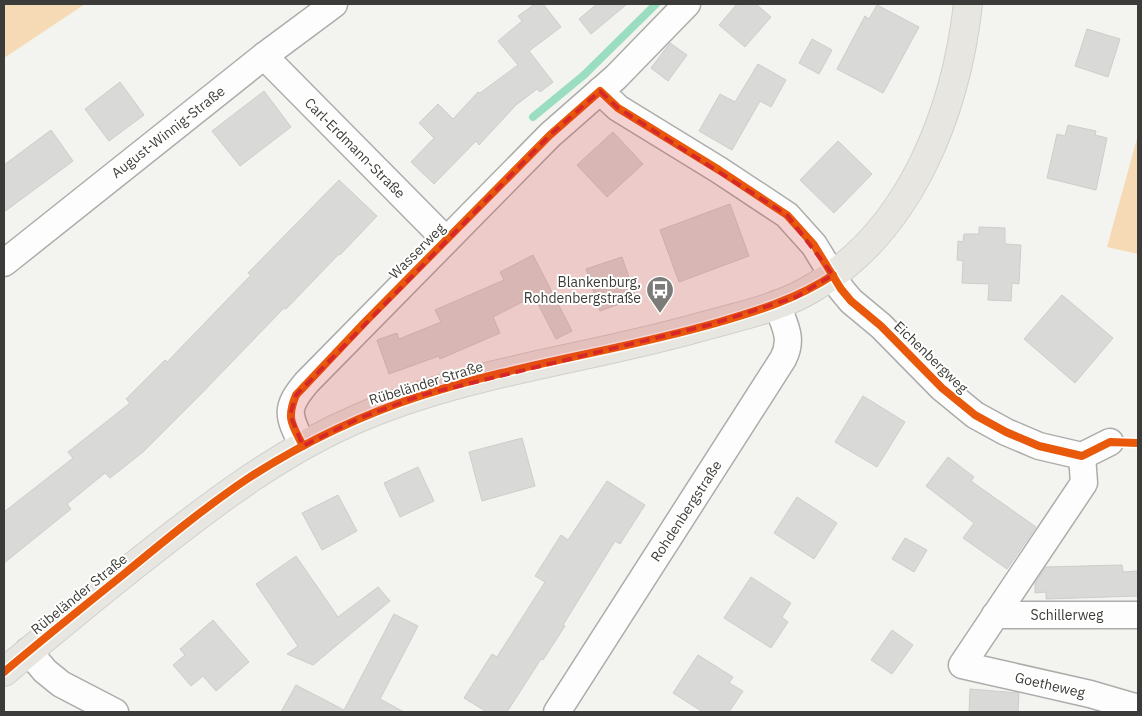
<svg xmlns="http://www.w3.org/2000/svg" width="1142" height="716" font-family="'IBM Plex Sans',sans-serif">
  <style>
    .green { fill: #f6d9b5 }
    .lines { fill: none; stroke-linecap: round; stroke-linejoin: round }
    .stream { stroke: #9bddc0; stroke-width: 8 }
    .building { fill: #d9dad8; stroke: #cccecb }
    .minor-casing { stroke: #acadaa; stroke-width: 29 }
    .major-casing { stroke: #d0d0ce; stroke-width: 30 }
    .minor { stroke: #fdfdfd; stroke-width: 26 }
    .major { stroke: #e7e6e0; stroke-width: 28 }
    .cycleway-casing { stroke: #fffffe; stroke-width: 11 }
    .cycleway { stroke: #e8590c; stroke-width: 8 }
    .marked { fill: #d62828; fill-opacity: 0.2; stroke: #d62828; stroke-width: 4; stroke-dasharray: 10 6; stroke-linejoin: round }
    .labels { text-anchor: middle; stroke-width: 4; stroke-linejoin: round; paint-order: stroke }
    .street-label { font-size: 14px; fill: #3b3c3a; stroke: #fffffe }
    .poi-label { font-size: 14px; fill: #3b3c3a; stroke: #fffffe; text-anchor: end }
  </style>
  <rect width="100%" height="100%" fill="#f3f4f0"/>
  <g class="green">
    <path d="M4,4H85L4,58Z"/>
    <path d="M1138,135V254L1107,247Z"/>
  </g>
  <g class="lines">
    <path class="stream" d="M533,117L584,75L656,4"/>
  </g>
  <g class="building">
    <path d="M535,4H543L561,27L529,51L553,82L540,92L537,89L516,105L479,145L476,141L434,184L411,162L434,138L419,123L438,104L453,119L478,92L480,93L518,65L498,41L522,21L518,16Z"/>
    <path d="M597,4H627L591,34L579,19Z"/>
    <path d="M737,4H756L771,17L745,47L719,25Z"/>
    <path d="M877,5L919,27L883,93L837,69L865,16L869,19Z"/>
    <path d="M1087,29L1120,39L1108,77L1075,66Z"/>
    <path d="M812,39L832,50L819,74L799,63Z"/>
    <path d="M670,43L687,55L668,81L651,68Z"/>
    <path d="M758,64L786,80L771,107L760,101L732,150L699,131L720,94L735,102Z"/>
    <path d="M120,82L144,115L109,141L85,109Z"/>
    <path d="M264,91L291,127L240,166L212,131Z"/>
    <path d="M1068,125L1096,131L1095,135L1107,138L1096,190L1047,178L1057,134L1065,136Z"/>
    <path d="M51,130L73,161L4,212V165Z"/>
    <path d="M613,132L643,164L607,197L577,165Z"/>
    <path d="M838,141L872,174L834,213L800,180Z"/>
    <path d="M339,180L377,216L340,255L339,254L286,309L284,308L200,395L143,452L110,478L105,473L67,504L71,509L4,563V512L73,458L68,452L130,403L126,399L165,360L167,362L251,275L248,273Z"/>
    <path d="M730,204L749,256L679,282L660,230Z"/>
    <path d="M979,227L1005,228V244L1021,245L1019,284L1012,283L1011,301L988,300L989,284L962,283L963,261L957,260L958,241L963,242L964,234H979Z"/>
    <path d="M533,255L572,331L556,339L534,296L493,317L500,333L440,359L439,356L389,374L377,340L397,333L399,339L441,322L435,310L504,280L500,272Z"/>
    <path d="M622,257L636,298L600,311L586,269Z"/>
    <path d="M1062,295L1113,338L1075,383L1024,339Z"/>
    <path d="M863,396L905,422L877,467L835,442Z"/>
    <path d="M522,438L535,486L482,501L469,452Z"/>
    <path d="M948,457L974,477L971,481L1036,527L1007,569L963,538L974,523L926,486Z"/>
    <path d="M418,467L434,501L400,517L384,483Z"/>
    <path d="M607,481L645,505L620,544L615,541L563,625L565,626L543,660L541,659L507,712H487L464,698L492,654L497,657L545,582L535,576L561,535L568,540Z"/>
    <path d="M338,495L357,531L322,550L302,513Z"/>
    <path d="M797,497L837,523L814,559L774,533Z"/>
    <path d="M905,538L927,550L914,572L892,559Z"/>
    <path d="M296,556L338,617L378,587L390,601L313,665L287,654L298,646L256,584Z"/>
    <path d="M1122,565L1123,572L1138,571V596L1046,599V592L1035,593V583L1046,567Z"/>
    <path d="M751,577L791,603L782,617L788,622L771,648L724,618Z"/>
    <path d="M394,614L418,626L380,699L404,712H281L296,685L344,710Z"/>
    <path d="M213,620L249,662L216,691L203,676L191,686L173,665L185,655L180,649Z"/>
    <path d="M892,630L913,645L892,674L871,660Z"/>
    <path d="M698,655L733,677L729,683L743,691L729,712H703L673,693Z"/>
    <path d="M970,689L1019,693L1018,712H969Z"/>
  </g>
  <g class="lines">
    <defs>
      <g id="minor">
        <path d="M264,56L446,240"/>
        <path d="M600,91L618,108L719,170L787,215L814,245L841,289L851,301L881,326L942,388L975,415L1006,432L1039,446L1082,456L1110,442"/>
        <path d="M4,263L264,56L334,4"/>
        <path d="M303,446C288,415 284,409 307,382L550,135L616,77L687,4"/>
        <path d="M1082,456L1084,483L962,665L1090,694L1138,708"/>
        <path d="M995,615H1138"/>
        <path d="M28,651L45,671L61,684L115,712"/>
        <path d="M557,712L783,359C794,338 784,325 777,304"/>
      </g>
      <path id="major" d="M4,672C52,632 100,592 150,553C216,501 282,451 359,418C469,371 590,359 704,326C741,316 783,307 816,286C912,228 956,110 968,4"/>
    </defs>
    <use href="#minor" class="minor-casing"/>
    <use href="#major" class="major-casing"/>
    <use href="#minor" class="minor"/>
    <use href="#major" class="major"/>
    <defs>
      <g id="cycleway">
        <path d="M303,446C292,424 286,419 296,395L365,322L550,135L600,91L618,108L719,170L787,215L814,245L841,289L851,301L881,326L942,388L975,415L1006,432L1039,446L1082,456L1110,442L1138,443"/>
        <path d="M4,672C43,639 84,606 124,574C164,541 204,508 247,479C301,444 358,416 420,396C517,364 619,351 716,323C757,311 797,299 833,275"/>
      </g>
    </defs>
    <use href="#cycleway" class="cycleway-casing"/>
    <use href="#cycleway" class="cycleway"/>
  </g>
  <path class="marked" d="M600,91L618,108L787,215L833,275L796,297L709,325L422,395L360,418L303,446L290,415L296,395L550,135Z"/>
  <defs>
    <symbol id="bus-pin" viewBox="-11 -11 22 30"><path d="M0 17L-7.5 6A9.5 9.5 0 1 1 7.5 6Z" fill="#7b7c7a" stroke="#fffffe"/><path d="M-5-6H5V4H4V6H2V4H-2V6H-4V4H-5ZM-3.5-4V0h7V-4ZM-3.5 1.2v1.5H-2V1.2ZM2 1.2v1.5H3.5V1.2Z" fill="#fff"/></symbol>
  </defs>
  <g fill-rule="evenodd">
    <use href="#bus-pin" x="644" y="274" width="32" height="43"/>
  </g>
  <g class="labels">
    <g class="street-label">
      <text transform="translate(168 132) rotate(-38)" y="5">August-Winnig-Straße</text>
      <text transform="translate(355 148) rotate(45)" y="5">Carl-Erdmann-Straße</text>
      <text transform="translate(417 251) rotate(-45)" y="5">Wasserweg</text>
      <text transform="translate(931 357) rotate(44)" y="5">Eichenbergweg</text>
      <text transform="translate(426 383) rotate(-17)" y="5">Rübeländer Straße</text>
      <text transform="translate(686 511) rotate(-57)" y="5">Rohdenbergstraße</text>
      <text transform="translate(79 594) rotate(-39)" y="5">Rübeländer Straße</text>
      <text x="1067" y="620">Schillerweg</text>
      <text transform="translate(1050 685) rotate(13)" y="5">Goetheweg</text>
    </g>
    <g class="poi-label">
      <text x="641" y="287">Blankenburg,<tspan x="641" dy="16">Rohdenbergstraße</tspan></text>
    </g>
  </g>
  <rect width="1142" height="716" fill="none" stroke="#3b3c3a" stroke-width="10"/>
</svg>
